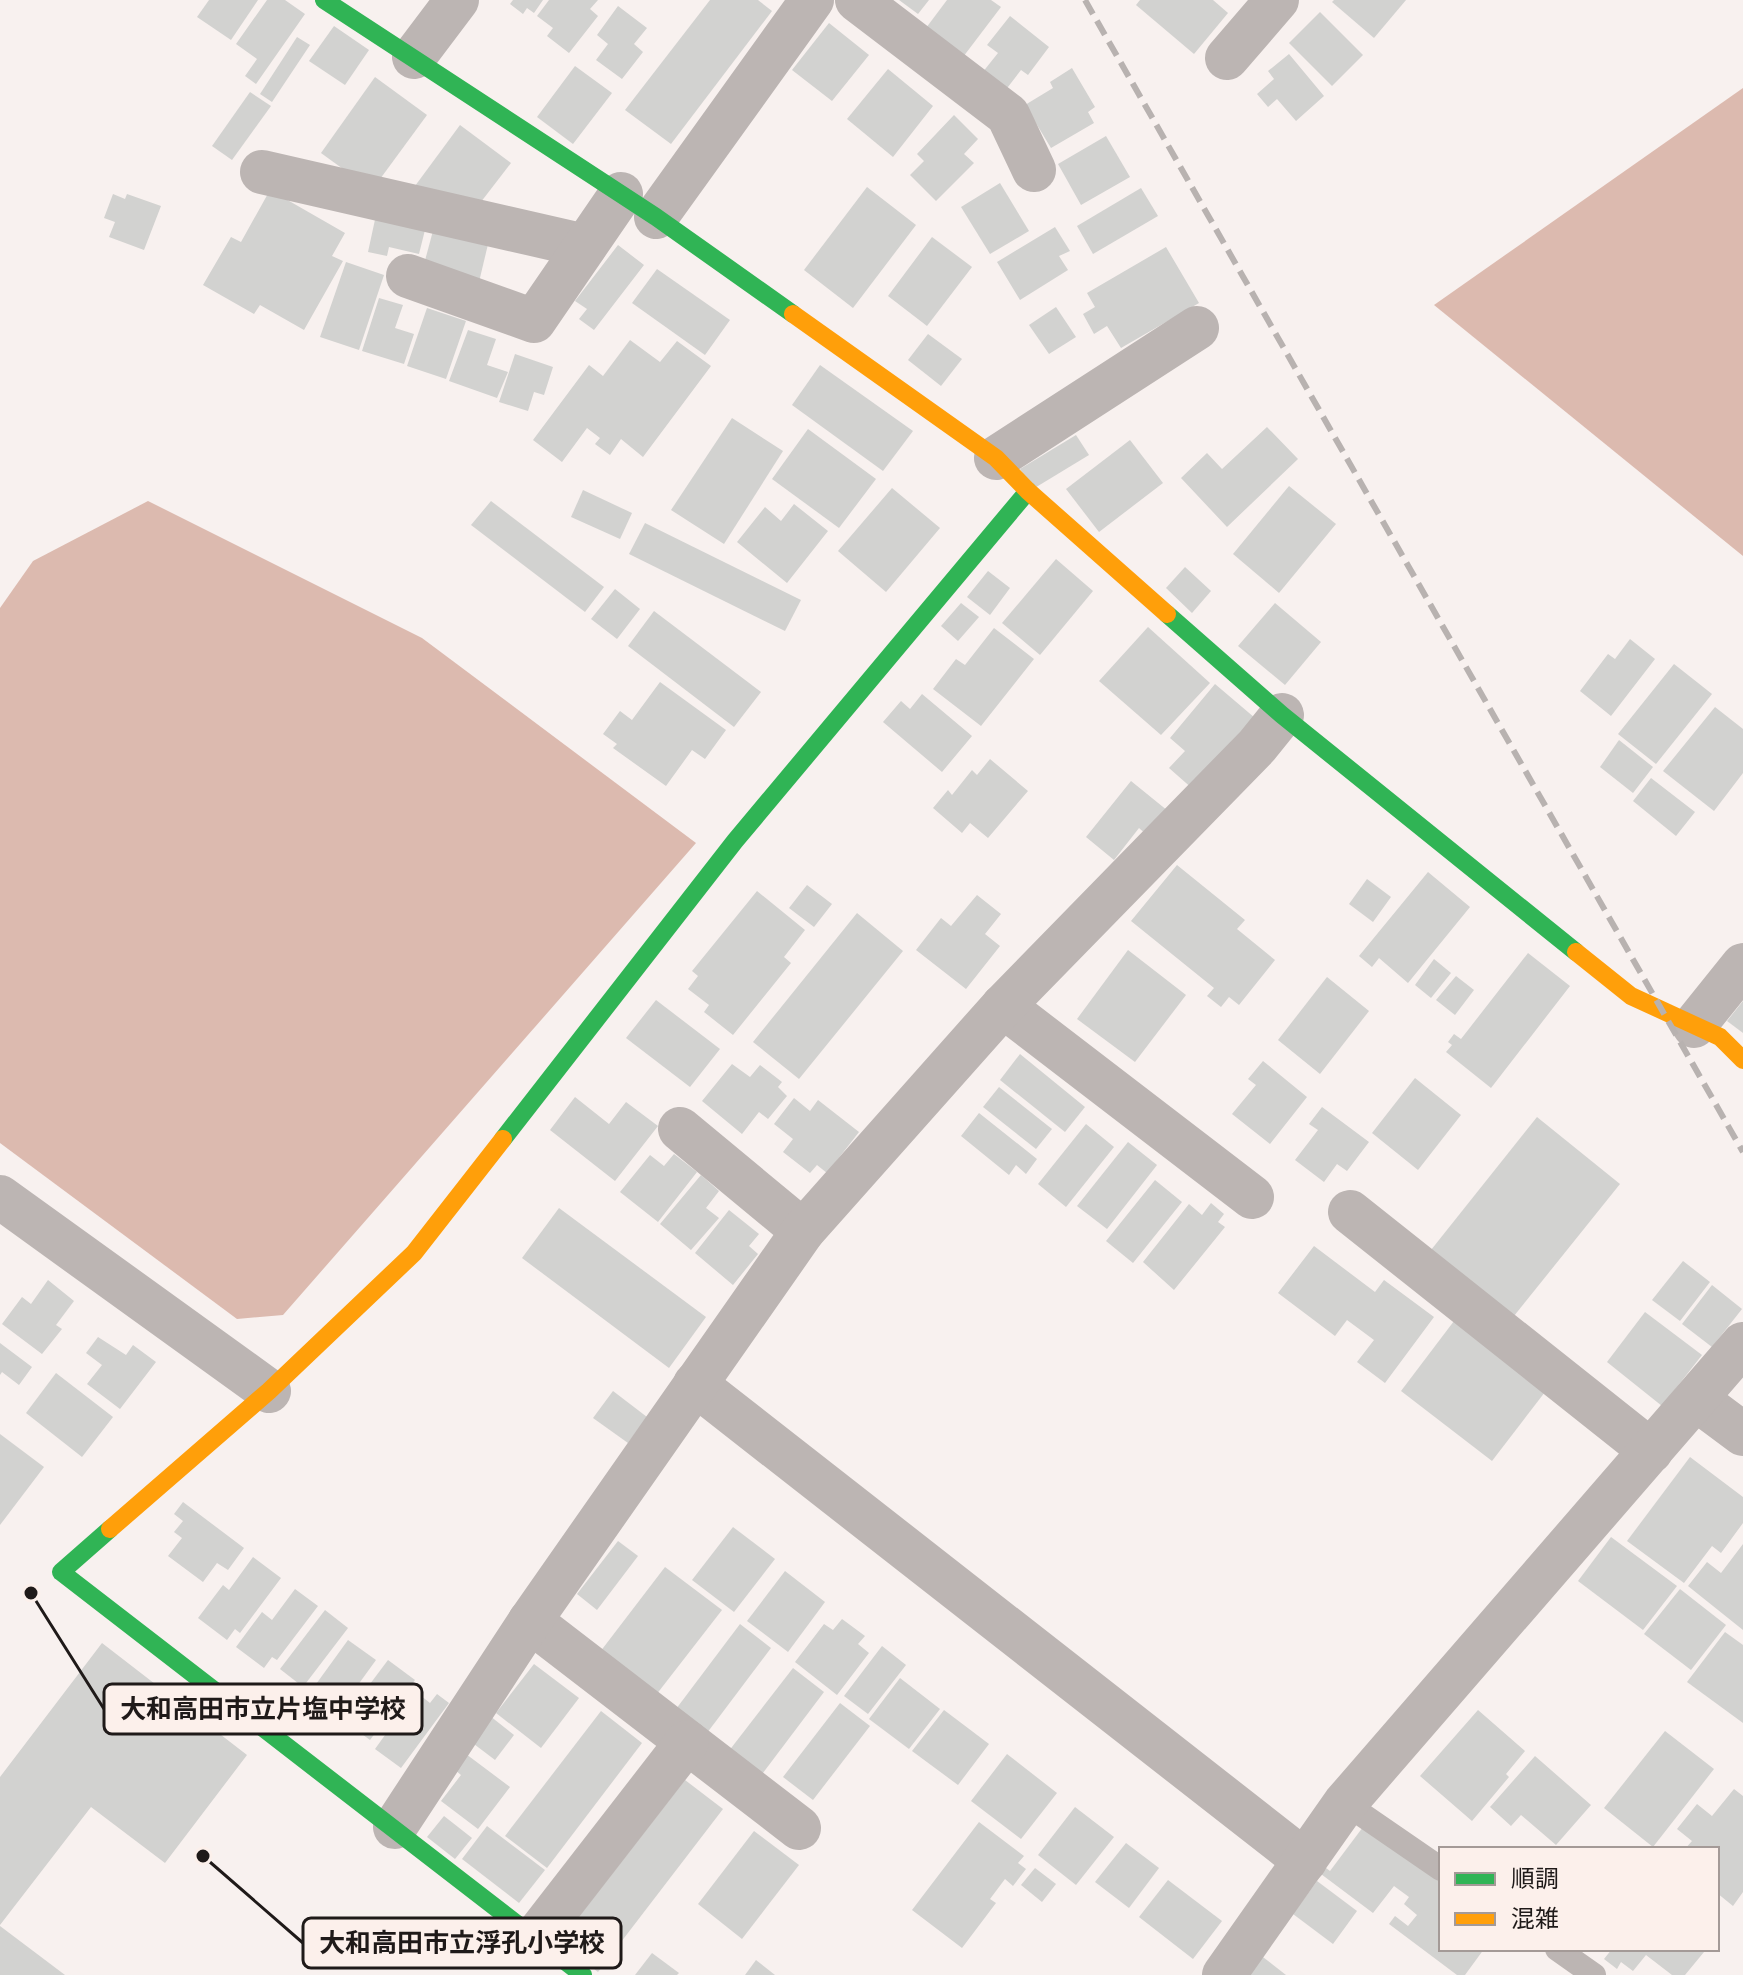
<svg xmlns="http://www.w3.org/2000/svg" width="1743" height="1975" font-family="Inter,'Noto Sans JP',sans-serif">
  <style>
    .water { fill: #dcbaaf }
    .building { fill: #d2d2d0 }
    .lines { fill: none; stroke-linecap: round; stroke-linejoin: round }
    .lane { stroke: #bcb5b3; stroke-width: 24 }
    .street { stroke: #bcb5b3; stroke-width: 44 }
    .fast { stroke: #30b455; stroke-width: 18 }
    .slow { stroke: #ff9f0a; stroke-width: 18 }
    .rail { stroke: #b8b2b0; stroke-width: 6; stroke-dasharray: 16 8; stroke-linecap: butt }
    .leader { fill: none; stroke: #1f1a19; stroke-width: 3 }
    .callout-dot { fill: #1f1a19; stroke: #fcf0eb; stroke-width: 3 }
    .callout { fill: #fcf0eb; stroke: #1f1a19; stroke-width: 3 }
    .callout-label { font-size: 26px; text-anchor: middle; font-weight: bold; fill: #1f1a19 }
  </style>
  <rect width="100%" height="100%" fill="#f8f1ef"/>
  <g class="water">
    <path d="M1743,88V556L1434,305Z"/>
    <path d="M148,501L422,638L696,843L283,1315L237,1319L0,1143V608L33,561Z"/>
  </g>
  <g class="building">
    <path d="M209,0H258L231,40L197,17Z"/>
    <path d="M267,0H285L305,14L256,84L245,76L257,59L236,44Z"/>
    <path d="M513,0H543L534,13L527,8L523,14L510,4Z"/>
    <path d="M549,0H598L590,9L598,16L569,53L547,36L553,28L537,16Z"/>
    <path d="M710,0H758L772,11L671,144L625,110Z"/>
    <path d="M899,0H929L918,14Z"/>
    <path d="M947,0H991L1001,7L960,61L923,32Z"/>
    <path d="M1140,0H1213L1228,13L1194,54L1136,5Z"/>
    <path d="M1334,0H1406L1374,38L1332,2Z"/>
    <path d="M618,6L647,28L634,44L643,52L622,79L596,60L608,44L597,35Z"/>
    <path d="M1320,12L1363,55L1332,86L1289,43Z"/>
    <path d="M1010,16L1049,47L1028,75L1021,70L1001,96L978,78L998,53L987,45Z"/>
    <path d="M829,23L869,55L832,101L792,70Z"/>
    <path d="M334,26L369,50L345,85L309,61Z"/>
    <path d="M297,37L310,45L272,102L260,94Z"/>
    <path d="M1289,54L1324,96L1296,121L1277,99L1268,107L1257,94L1274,79L1268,71Z"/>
    <path d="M575,66L612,93L573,144L537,117Z"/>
    <path d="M1072,68L1095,107L1088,112L1094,123L1051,148L1025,105L1053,88L1050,82Z"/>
    <path d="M888,69L933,106L893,157L847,119Z"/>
    <path d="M375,77L427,115L372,190L321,153Z"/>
    <path d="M250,92L271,106L232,160L212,146Z"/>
    <path d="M954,115L978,139L964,154L974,163L936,201L910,175L924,161L917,154Z"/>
    <path d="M460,125L511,163L474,211L415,186Z"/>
    <path d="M1106,136L1130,177L1081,205L1058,164Z"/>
    <path d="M1000,183L1029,231L990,254L961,207Z"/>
    <path d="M867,187L916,225L853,308L804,270Z"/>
    <path d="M1141,188L1158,216L1093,254L1077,226Z"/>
    <path d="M270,190L345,233L332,256L343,261L304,330L260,305L254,314L203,285L231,237L241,242Z"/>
    <path d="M113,194L125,199L127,194L161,206L144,250L109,237L115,222L104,218Z"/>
    <path d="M376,215L426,226L419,254L389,247L387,256L368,252Z"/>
    <path d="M434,227L489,240L479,282L423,268Z"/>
    <path d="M1055,227L1070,251L1059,256L1068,270L1020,300L997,262Z"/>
    <path d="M932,237L972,267L927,326L888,296Z"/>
    <path d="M618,245L644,265L594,330L579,319L587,309L575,301Z"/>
    <path d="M1166,247L1199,303L1121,348L1107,326L1094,334L1083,314L1095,307L1087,293Z"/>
    <path d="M346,262L384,275L359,350L320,337Z"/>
    <path d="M657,269L730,320L705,355L632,303Z"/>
    <path d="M379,298L403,305L395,328L414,334L404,364L362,351Z"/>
    <path d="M1056,307L1076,337L1049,354L1029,325Z"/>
    <path d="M427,308L466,321L446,379L407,366Z"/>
    <path d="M468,330L496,339L487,365L508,372L497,398L449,381Z"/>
    <path d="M928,334L962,359L941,386L908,360Z"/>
    <path d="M630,340L660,362L677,341L711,366L643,457L621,439L610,455L595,444L600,438L587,428L562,462L533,440L589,365L603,376Z"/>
    <path d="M515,354L553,367L544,395L534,392L528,411L499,402Z"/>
    <path d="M820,365L913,431L883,471L792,405Z"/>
    <path d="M732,418L783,451L724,544L671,510Z"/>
    <path d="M1267,427L1298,459L1227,527L1181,478L1207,453L1222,469Z"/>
    <path d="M808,429L876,479L839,528L772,479Z"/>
    <path d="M1076,435L1089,455L1033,489L1020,469Z"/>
    <path d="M1130,440L1163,483L1099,532L1066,489Z"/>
    <path d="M1289,486L1336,524L1279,593L1233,554Z"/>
    <path d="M892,488L940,528L886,592L838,551Z"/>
    <path d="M583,490L632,513L620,539L571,517Z"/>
    <path d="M491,501L604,587L585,612L471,525Z"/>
    <path d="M794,504L828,531L787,583L737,542L765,507L781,521Z"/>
    <path d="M645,523L801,600L785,631L629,554Z"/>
    <path d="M1056,559L1093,591L1040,655L1002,623Z"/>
    <path d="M1185,567L1211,591L1192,613L1166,588Z"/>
    <path d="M988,571L1010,588L990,615L967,597Z"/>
    <path d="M615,589L640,609L617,639L591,619Z"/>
    <path d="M961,603L979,617L958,641L941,626Z"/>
    <path d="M1275,603L1321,642L1285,685L1238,646Z"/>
    <path d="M654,611L761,692L734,727L628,646Z"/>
    <path d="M1148,627L1210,683L1161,735L1099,681Z"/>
    <path d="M994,628L1034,659L981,726L933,689L956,659L965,665Z"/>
    <path d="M1630,639L1655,659L1611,716L1580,691L1608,654L1615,659Z"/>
    <path d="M1674,664L1712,694L1656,764L1618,734Z"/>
    <path d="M660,682L726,730L705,759L692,750L666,786L613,748L617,744L603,734L620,711L632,720Z"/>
    <path d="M1215,684L1255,718L1194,790L1169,768L1185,751L1170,738Z"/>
    <path d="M922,694L972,736L942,772L883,722L901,701L910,709Z"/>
    <path d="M1715,707L1743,729V773L1714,811L1663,771Z"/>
    <path d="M1619,740L1653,767L1633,793L1600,767Z"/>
    <path d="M990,759L1028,791L988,838L970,823L962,833L933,808L948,790L952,795L972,770L977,775Z"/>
    <path d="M1651,778L1695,812L1676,836L1633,801Z"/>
    <path d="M1131,781L1168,811L1148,836L1139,828L1114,860L1086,837Z"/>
    <path d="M1177,865L1245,920L1237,929L1275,960L1239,1005L1229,997L1221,1007L1207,996L1214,988L1131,921Z"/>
    <path d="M1428,872L1470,907L1408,983L1379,958L1372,967L1359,956Z"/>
    <path d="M1367,879L1391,897L1373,922L1349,904Z"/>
    <path d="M807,885L832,904L814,927L789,908Z"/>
    <path d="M757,891L805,930L784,957L791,963L733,1035L704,1012L709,1005L688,989L698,976L692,971Z"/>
    <path d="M977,895L1001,914L985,934L1000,946L966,989L916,950L941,918L951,926Z"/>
    <path d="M857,913L903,951L799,1079L753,1042Z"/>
    <path d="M1128,950L1186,995L1135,1062L1077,1019Z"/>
    <path d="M1528,953L1570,986L1491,1088L1446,1052L1452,1045L1448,1042L1454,1034L1461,1039Z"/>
    <path d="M1434,959L1451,973L1431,998L1415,985Z"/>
    <path d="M1456,976L1474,990L1455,1015L1436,1000Z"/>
    <path d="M1327,977L1369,1011L1320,1074L1278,1040Z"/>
    <path d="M656,1000L720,1049L690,1087L626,1038Z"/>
    <path d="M1743,1001V1033L1727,1021Z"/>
    <path d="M1020,1054L1085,1107L1065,1132L1000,1080Z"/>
    <path d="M1263,1061L1307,1097L1270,1144L1232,1114L1256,1085L1248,1079Z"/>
    <path d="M732,1064L750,1077L760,1065L782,1082L778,1087L787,1096L768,1119L759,1112L742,1134L702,1101Z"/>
    <path d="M1415,1078L1461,1115L1418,1170L1372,1133Z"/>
    <path d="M999,1087L1052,1129L1036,1149L983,1107Z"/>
    <path d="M575,1097L609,1124L626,1102L658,1126L615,1181L550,1130Z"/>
    <path d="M794,1098L810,1111L818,1100L859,1132L827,1173L817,1165L810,1173L783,1152L793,1139L774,1124Z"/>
    <path d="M1322,1107L1369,1142L1347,1171L1337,1164L1324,1182L1295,1160L1318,1130L1309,1124Z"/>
    <path d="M979,1113L1037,1159L1026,1174L1016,1165L1009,1175L961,1136Z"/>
    <path d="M1537,1117L1620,1184L1510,1321L1427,1255Z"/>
    <path d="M1086,1124L1114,1147L1066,1207L1038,1184Z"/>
    <path d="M1128,1142L1157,1165L1107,1229L1077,1206Z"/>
    <path d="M674,1154L697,1172L658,1222L620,1192L650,1155L664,1166Z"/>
    <path d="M701,1175L719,1191L706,1208L719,1218L691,1250L660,1224Z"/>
    <path d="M1155,1180L1182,1202L1133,1263L1106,1241Z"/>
    <path d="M1211,1203L1224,1214L1218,1222L1225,1227L1174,1290L1143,1262L1189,1204L1202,1215Z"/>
    <path d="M559,1208L706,1317L669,1368L522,1258Z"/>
    <path d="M729,1210L759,1234L749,1246L758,1254L733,1285L695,1253Z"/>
    <path d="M1314,1246L1375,1292L1384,1280L1434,1317L1385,1383L1357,1362L1374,1340L1347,1320L1335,1336L1278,1293Z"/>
    <path d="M1683,1261L1710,1282L1680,1321L1652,1300Z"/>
    <path d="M48,1280L74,1301L56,1325L62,1329L42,1354L2,1324L22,1297L31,1304Z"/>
    <path d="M1712,1285L1742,1309L1712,1347L1682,1324Z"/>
    <path d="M1645,1312L1702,1355L1662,1406L1607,1362Z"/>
    <path d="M1454,1321L1545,1392L1492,1461L1401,1391Z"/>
    <path d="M98,1337L126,1355L133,1345L156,1362L120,1409L87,1384L102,1365L86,1353Z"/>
    <path d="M0,1343L32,1367L19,1385L2,1372L0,1375Z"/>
    <path d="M56,1373L113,1417L82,1457L26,1413Z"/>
    <path d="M613,1391L647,1417L628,1443L593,1418Z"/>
    <path d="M0,1434L44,1467L0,1525Z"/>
    <path d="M1690,1457L1743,1497V1523L1721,1553L1712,1546L1684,1583L1627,1541Z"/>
    <path d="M183,1502L244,1548L228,1570L217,1563L203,1582L168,1556L182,1538L174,1532L183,1521L174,1514Z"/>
    <path d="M733,1527L775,1559L734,1612L692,1580Z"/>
    <path d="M1611,1537L1677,1586L1643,1630L1578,1581Z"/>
    <path d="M618,1541L638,1556L597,1610L577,1594Z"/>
    <path d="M1743,1544V1630L1688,1586L1707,1562L1721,1573Z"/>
    <path d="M253,1557L281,1578L240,1633L235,1629L227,1640L198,1618L223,1585L229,1590Z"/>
    <path d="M665,1567L722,1610L656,1695L600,1652Z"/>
    <path d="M785,1571L825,1602L788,1652L747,1621Z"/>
    <path d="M295,1589L318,1606L277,1660L272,1657L264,1668L236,1647L262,1612L272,1620Z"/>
    <path d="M1680,1589L1726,1625L1691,1670L1644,1634Z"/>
    <path d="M325,1610L348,1628L303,1687L280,1669Z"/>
    <path d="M842,1619L865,1636L858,1644L869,1653L837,1695L795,1662L824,1624L833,1630Z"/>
    <path d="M740,1624L771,1648L704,1737L673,1713Z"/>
    <path d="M1725,1632L1743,1645V1723L1687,1682Z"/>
    <path d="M348,1640L376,1660L334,1718L306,1698Z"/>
    <path d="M102,1643L247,1755L165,1863L91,1807L0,1925V1777Z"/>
    <path d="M882,1646L906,1665L868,1714L844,1696Z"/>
    <path d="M388,1660L415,1680L370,1740L343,1720Z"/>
    <path d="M534,1664L579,1698L541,1748L496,1713Z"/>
    <path d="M793,1668L824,1692L757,1781L725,1756Z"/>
    <path d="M900,1678L940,1709L909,1749L869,1719Z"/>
    <path d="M416,1692L430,1703L437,1694L449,1703L401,1768L375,1749Z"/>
    <path d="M840,1703L870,1726L813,1800L783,1777Z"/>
    <path d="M944,1710L989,1744L958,1785L912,1751Z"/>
    <path d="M1478,1710L1525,1751L1506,1774L1509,1777L1472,1821L1420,1776Z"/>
    <path d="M601,1711L642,1743L547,1868L505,1836Z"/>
    <path d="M490,1716L514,1735L495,1760L470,1741Z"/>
    <path d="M1665,1731L1714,1769L1653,1847L1604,1808Z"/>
    <path d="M466,1754L510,1787L478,1829L441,1801L461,1775L454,1769Z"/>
    <path d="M1007,1754L1057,1793L1021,1839L971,1801Z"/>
    <path d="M1535,1756L1591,1805L1556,1845L1521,1815L1511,1826L1490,1807Z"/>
    <path d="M685,1780L723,1809L598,1972L559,1942Z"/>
    <path d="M1734,1789L1743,1796V1892L1733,1906L1717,1893V1849H1685L1692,1841L1677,1829L1697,1804L1712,1816Z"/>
    <path d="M1075,1807L1114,1837L1076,1885L1038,1855Z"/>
    <path d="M444,1816L472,1838L455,1859L427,1837Z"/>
    <path d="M979,1822L1024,1856L1018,1863L1026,1869L1013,1886L1005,1879L990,1899L996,1903L962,1948L912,1910Z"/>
    <path d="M487,1826L545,1870L519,1903L462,1859Z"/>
    <path d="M1363,1827L1441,1880V1949H1484L1465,1975H1457L1389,1924L1395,1916L1408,1926L1417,1915L1404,1904L1409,1897L1394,1886L1373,1913L1321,1874L1326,1868L1330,1871Z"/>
    <path d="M754,1831L799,1865L742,1939L698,1904Z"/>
    <path d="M1126,1843L1159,1868L1129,1908L1095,1882Z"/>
    <path d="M1035,1868L1056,1884L1042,1902L1021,1885Z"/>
    <path d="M1168,1880L1222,1921L1193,1959L1139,1917Z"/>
    <path d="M1317,1881L1357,1911L1333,1944L1293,1914Z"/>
    <path d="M0,1926L65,1975H0Z"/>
    <path d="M1612,1949H1700L1704,1952L1685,1975H1672L1646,1955L1633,1971L1621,1962L1617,1969L1604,1959Z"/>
    <path d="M652,1953L679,1973L677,1975H635Z"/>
    <path d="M1259,1954L1286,1975H1243Z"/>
    <path d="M756,1960L775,1975H745Z"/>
  </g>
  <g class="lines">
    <g class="lane">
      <path d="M1345,1803L1441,1869"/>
      <path d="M1557,1949L1594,1975"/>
    </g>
    <g class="street">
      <path d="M857,0L1008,115L1034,170"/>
      <path d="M414,57L457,0"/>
      <path d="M1227,58L1277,0"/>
      <path d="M262,172L585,246"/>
      <path d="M656,217L812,0"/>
      <path d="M408,276L534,321L621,194"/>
      <path d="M996,458L1197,328"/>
      <path d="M1003,1006L1252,1197"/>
      <path d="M1694,1026L1743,965"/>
      <path d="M680,1129L803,1231"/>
      <path d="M0,1197L269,1391"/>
      <path d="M1350,1212L1651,1451"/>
      <path d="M695,1384L1305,1861"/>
      <path d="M1696,1399L1743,1434"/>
      <path d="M530,1621L799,1828"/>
      <path d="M395,1827L530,1621L803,1231L1003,1006L1257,746L1282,715"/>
      <path d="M535,1938L687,1742"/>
      <path d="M1224,1975L1345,1803L1743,1344"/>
    </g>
    <g class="fast">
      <path d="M324,0L656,217L793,314"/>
      <path d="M1167,614L1282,715L1576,952"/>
      <path d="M503,1139L735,841L1028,491"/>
      <path d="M110,1529L61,1572L583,1975"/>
    </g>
    <g class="slow">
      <path d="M793,314L996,458L1028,491L1167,614"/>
      <path d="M1576,952L1631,996L1720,1037L1743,1060"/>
      <path d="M110,1529L269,1391L414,1253L503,1139"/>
    </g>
    <path class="rail" d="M1085,0L1743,1152"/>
  </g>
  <path class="leader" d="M31 1593L104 1709M203 1856L303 1943"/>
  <g class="callout-dot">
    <circle cx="31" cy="1593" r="8"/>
    <circle cx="203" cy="1856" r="8"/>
  </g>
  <g class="callout">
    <rect x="104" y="1684" width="318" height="50" rx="8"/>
    <rect x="303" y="1918" width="318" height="50" rx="8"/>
  </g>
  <g class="callout-label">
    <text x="263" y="1718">大和高田市立片塩中学校</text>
    <text x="462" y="1952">大和高田市立浮孔小学校</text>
  </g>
  <rect x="1439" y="1847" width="280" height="104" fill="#fcf0eb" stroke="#a49a97" stroke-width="2"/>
  <rect x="1455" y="1873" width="40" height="12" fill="#30b455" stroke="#a49a97" stroke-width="2"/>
  <text x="1511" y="1887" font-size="24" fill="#1f1a19">順調</text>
  <rect x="1455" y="1913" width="40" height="12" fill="#ff9f0a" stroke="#a49a97" stroke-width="2"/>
  <text x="1511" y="1927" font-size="24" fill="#1f1a19">混雑</text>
</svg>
